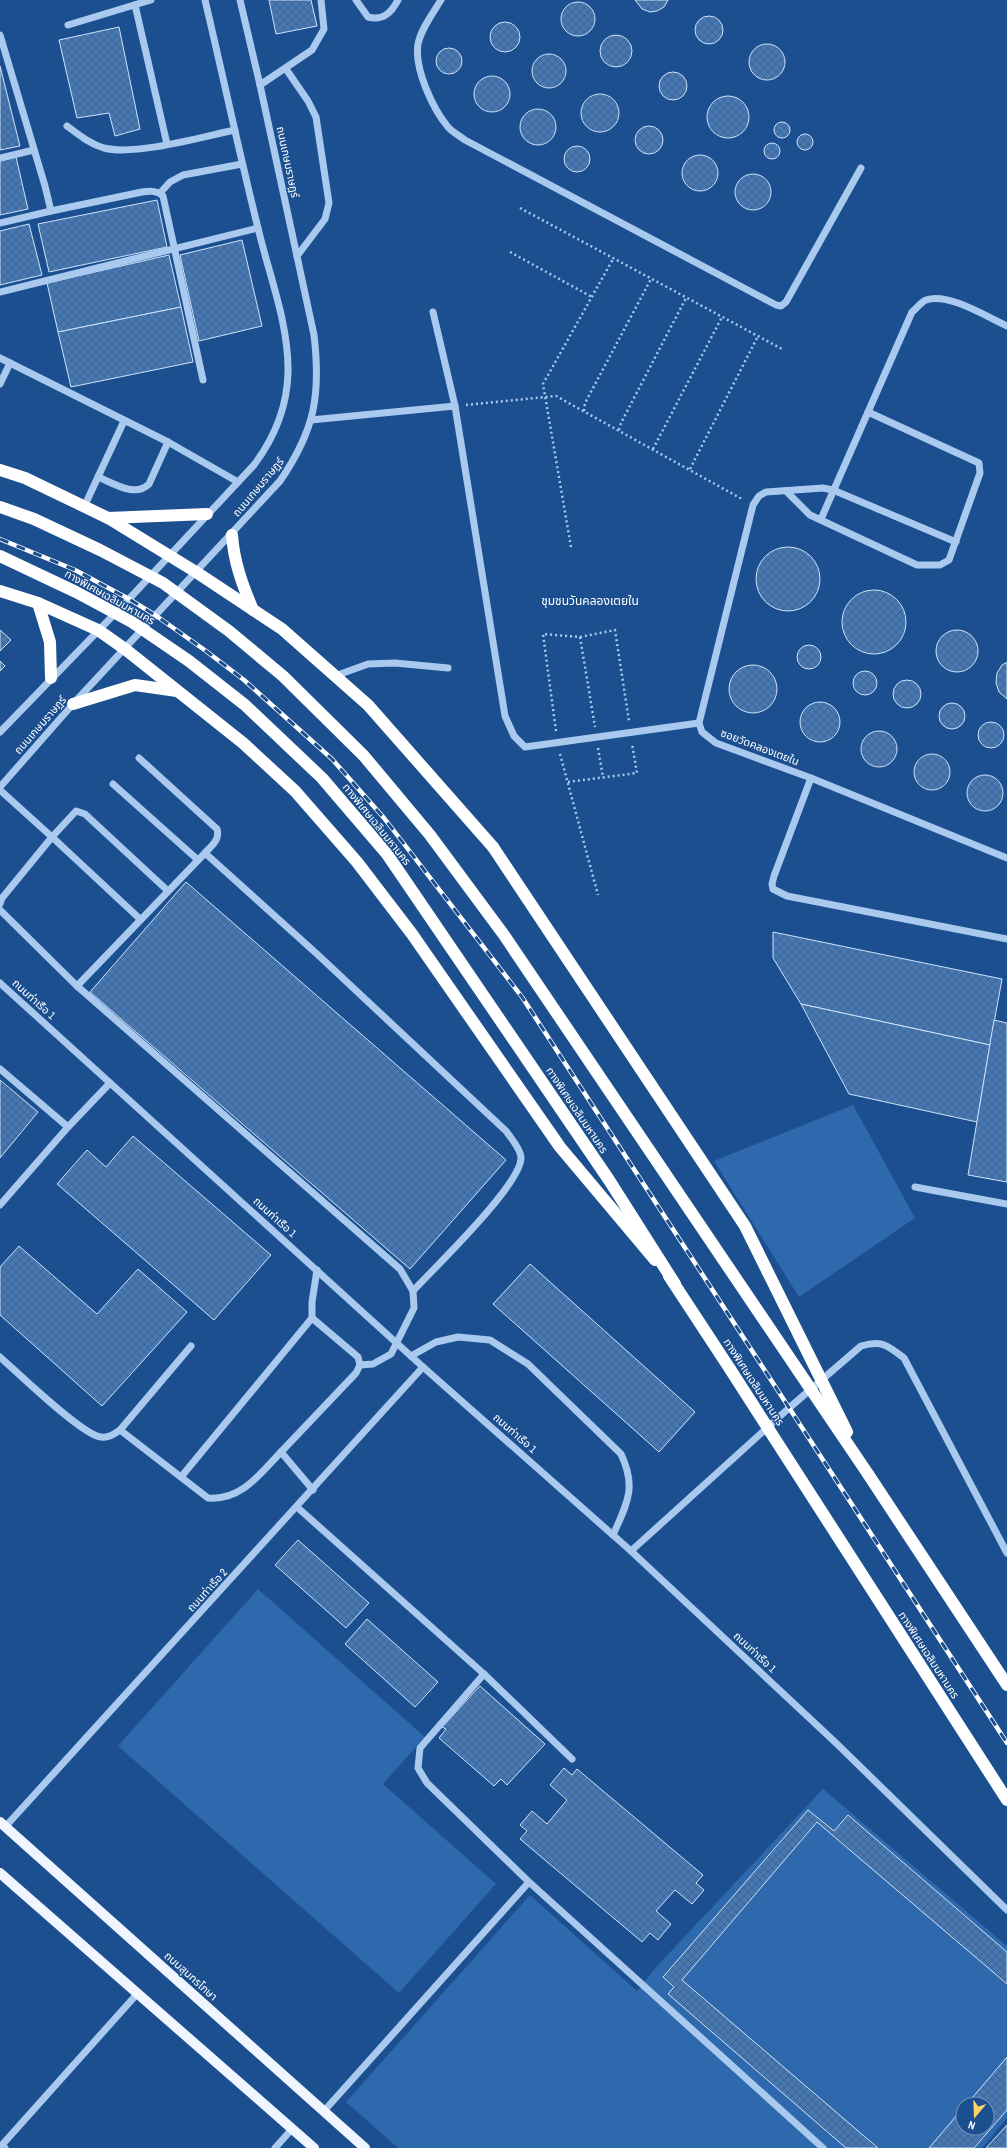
<svg xmlns="http://www.w3.org/2000/svg" width="1007" height="2148" font-family="'Archivo Narrow','Noto Sans Thai',sans-serif">
  <style>
    .park { fill: #2e69ad; fill-rule: evenodd }
    .building { fill: url(#building-cross-hatch); stroke: #cfe3fa }
    .lines { fill: none; stroke-linecap: round; stroke-linejoin: round }
    .path { stroke: #a9c9ee; stroke-width: 2.5; stroke-dasharray: 2 3; stroke-linecap: butt }
    .minor { stroke: #a9c9ee; stroke-width: 7 }
    .major { stroke: #f0f6ff; stroke-width: 10 }
    .highway { stroke: #fff; stroke-width: 12 }
    .rail-casing { stroke: #fff; stroke-width: 4.5 }
    .rail { stroke: #1b4f8f; stroke-width: 3; stroke-dasharray: 9; stroke-linecap: butt }
    .highway-bridge { stroke: #fff; stroke-width: 12 }
    .labels { text-anchor: middle; stroke-width: 3; stroke-linejoin: round; paint-order: stroke }
    .street-label { font-size: 11px; fill: #fff; stroke: #1b4f8f }
    .neighbourhood-label { font-size: 12px; fill: #fff; stroke: #1b4f8f }
  </style>
  <defs>
    <pattern id="building-cross-hatch" width="8" height="8" patternUnits="userSpaceOnUse"><rect width="8" height="8" fill="#4478b7"/><path d="M0 0l8 8M0 8l8-8" fill="none" stroke="#486282"/></pattern>
  </defs>
  <rect width="100%" height="100%" fill="#1b4f8f"/>
  <g class="park">
    <path d="M853,1105L915,1218L799,1297L714,1161Z"/>
    <path d="M258,1589L425,1737L383,1784L496,1884L399,1993L118,1746Z"/>
    <path d="M823,1789L1007,1946V2118L982,2148H398L346,2102L530,1895L637,1991L658,1965ZM963,2104H987V2128H963Z"/>
  </g>
  <g class="building">
    <path d="M269,0H311L317,26L276,34Z"/>
    <path d="M635,0H668L664,7L657,11L650,12L642,9Z"/>
    <circle cx="578" cy="19" r="17"/>
    <circle cx="709" cy="30" r="14"/>
    <circle cx="505" cy="37" r="15"/>
    <path d="M119,27L140,129L115,136L109,113L77,118L59,40Z"/>
    <circle cx="616" cy="51" r="16"/>
    <circle cx="767" cy="62" r="18"/>
    <circle cx="449" cy="61" r="13"/>
    <circle cx="549" cy="71" r="17"/>
    <path d="M0,66L20,146L0,150Z"/>
    <circle cx="673" cy="86" r="14"/>
    <circle cx="492" cy="94" r="18"/>
    <circle cx="600" cy="113" r="19"/>
    <circle cx="728" cy="117" r="21"/>
    <circle cx="538" cy="127" r="18"/>
    <circle cx="782" cy="130" r="8"/>
    <circle cx="649" cy="140" r="14"/>
    <circle cx="805" cy="142" r="8"/>
    <circle cx="772" cy="151" r="8"/>
    <circle cx="577" cy="159" r="13"/>
    <circle cx="700" cy="173" r="18"/>
    <path d="M16,157L28,209L0,215V161Z"/>
    <circle cx="753" cy="192" r="18"/>
    <path d="M157,200L167,247L49,272L38,224Z"/>
    <path d="M29,224L42,275L0,285V231Z"/>
    <path d="M242,240L262,326L199,341L180,255Z"/>
    <path d="M169,255L181,307L58,332L47,283Z"/>
    <path d="M181,307L193,362L71,387L58,332Z"/>
    <circle cx="788" cy="579" r="32"/>
    <circle cx="874" cy="622" r="32"/>
    <circle cx="957" cy="651" r="21"/>
    <path d="M0,630L11,640L0,651Z"/>
    <circle cx="809" cy="657" r="12"/>
    <path d="M0,661L5,666L0,671Z"/>
    <path d="M1007,662V699L999,692L996,683L997,673L1002,665Z"/>
    <circle cx="753" cy="689" r="24"/>
    <circle cx="865" cy="683" r="12"/>
    <circle cx="907" cy="694" r="14"/>
    <circle cx="820" cy="722" r="20"/>
    <circle cx="952" cy="716" r="13"/>
    <circle cx="991" cy="735" r="13"/>
    <circle cx="879" cy="749" r="18"/>
    <circle cx="932" cy="772" r="18"/>
    <circle cx="985" cy="793" r="18"/>
    <path d="M186,882L506,1160L410,1269L90,992Z"/>
    <path d="M773,932L1002,979L990,1045L801,1004L773,958Z"/>
    <path d="M801,1004L990,1045L977,1122L849,1094Z"/>
    <path d="M994,1020L1007,1023V1182L968,1175Z"/>
    <path d="M0,1080L38,1112L0,1158Z"/>
    <path d="M133,1136L271,1255L214,1320L57,1184L87,1150L106,1167Z"/>
    <path d="M19,1246L97,1314L138,1269L187,1312L102,1406L0,1315V1267Z"/>
    <path d="M530,1264L695,1412L659,1452L493,1304Z"/>
    <path d="M298,1540L369,1603L346,1628L275,1565Z"/>
    <path d="M367,1619L438,1682L415,1707L345,1644Z"/>
    <path d="M480,1686L545,1744L507,1785L501,1779L494,1786L439,1738L446,1729L442,1727Z"/>
    <path d="M564,1768L572,1775L577,1769L703,1875L696,1883L704,1890L692,1904L675,1890L656,1911L671,1924L658,1940L650,1933L642,1942L520,1839L527,1831L520,1825L532,1811L547,1824L567,1800L550,1785Z"/>
    <path d="M808,1810L834,1831L848,1815L1007,1952V1984L817,1822L682,1980L878,2148H846L668,1994L674,1987L663,1977Z"/>
    <path d="M1007,2057V2110L974,2148H929L963,2108V2128H987V2104H967Z"/>
    <path d="M1007,2125V2148H986Z"/>
  </g>
  <g class="lines">
    <g class="path">
      <path d="M520,208L782,349"/>
      <path d="M510,252L592,297"/>
      <path d="M466,405L556,396L742,499"/>
      <path d="M584,411L585,403L651,279"/>
      <path d="M619,430L621,423L686,298"/>
      <path d="M653,449L722,317"/>
      <path d="M690,469L758,336"/>
      <path d="M571,547L543,384L613,259"/>
      <path d="M580,637L595,727"/>
      <path d="M556,731L543,634L580,637L615,630L629,721"/>
      <path d="M598,748L603,777"/>
      <path d="M560,754L598,895"/>
      <path d="M568,782L637,773L632,744"/>
    </g>
    <g class="minor">
      <path d="M356,0L368,17C383,21 391,13 398,0"/>
      <path d="M441,0C433,13 421,29 418,44C414,69 433,109 448,127C452,132 460,136 465,140L776,305L781,306L786,302L861,168"/>
      <path d="M135,5L167,144"/>
      <path d="M68,25L151,0"/>
      <path d="M0,35L45,186L51,211L142,192C149,191 157,190 163,196L203,380"/>
      <path d="M286,69L308,101L316,117L329,203L325,219L297,256"/>
      <path d="M260,85L312,50L324,29L321,0"/>
      <path d="M67,126C79,135 90,144 104,148C135,156 202,137 235,130"/>
      <path d="M0,158L34,150"/>
      <path d="M160,193L170,182L183,175L242,164"/>
      <path d="M0,223L51,211"/>
      <path d="M0,292L258,228"/>
      <path d="M433,312L455,406"/>
      <path d="M0,358L168,442L238,482"/>
      <path d="M0,384L10,363"/>
      <path d="M311,420L455,406L505,716L514,736L525,747L699,723"/>
      <path d="M98,477C113,483 135,498 149,484L168,442"/>
      <path d="M786,491L810,515L917,565H940L949,560L980,473L979,463L868,412"/>
      <path d="M84,507L124,421"/>
      <path d="M821,519L912,312C916,309 921,302 926,300C948,292 987,317 1007,326"/>
      <path d="M956,542L833,490L823,488L766,492L759,496L753,505L699,723L702,732L716,743L811,778L1007,858"/>
      <path d="M335,676L368,664L395,663L448,668"/>
      <path d="M0,732L129,599L254,465C275,437 287,408 288,373C289,324 269,275 258,228C239,152 223,76 205,0"/>
      <path d="M139,758L217,829C220,840 212,845 205,853"/>
      <path d="M811,778L774,876L772,884L773,889L787,896L1007,939"/>
      <path d="M113,784L198,860"/>
      <path d="M0,787L73,704L280,481C315,430 321,395 314,335L260,85L240,0"/>
      <path d="M0,790L52,837L2,898L0,904"/>
      <path d="M0,910L77,986L400,1269L413,1291L414,1308L391,1354L373,1364L360,1365"/>
      <path d="M140,919L52,837L76,811L85,814L168,891"/>
      <path d="M0,983L423,1367L631,1551L836,1743L1007,1910"/>
      <path d="M77,986L205,853L317,954L506,1131C511,1138 520,1148 521,1157C523,1183 433,1269 413,1291"/>
      <path d="M0,1069L68,1127"/>
      <path d="M915,1187L1007,1204"/>
      <path d="M0,1205L68,1127L110,1083"/>
      <path d="M312,1318V1302L317,1270"/>
      <path d="M411,1356L436,1342L458,1337L490,1340L528,1364L621,1454C637,1488 627,1503 613,1535"/>
      <path d="M0,1357C17,1372 83,1436 101,1437C109,1438 114,1434 120,1430L191,1346"/>
      <path d="M120,1430L208,1498C241,1501 260,1474 281,1452"/>
      <path d="M181,1477L312,1318L358,1357L360,1365L356,1373L281,1452L313,1490"/>
      <path d="M297,1507L484,1674L572,1759"/>
      <path d="M631,1551L789,1408L861,1346C882,1340 887,1345 904,1358L1007,1553"/>
      <path d="M484,1674L420,1748L418,1768L427,1783L529,1882L823,2148"/>
      <path d="M5,1827L423,1367"/>
      <path d="M324,2111L529,1882"/>
      <path d="M5,2148L2,2145L137,1994"/>
      <path d="M275,2148L292,2129"/>
    </g>
    <g class="major">
      <path d="M0,1822L365,2148"/>
      <path d="M0,1873L314,2148"/>
    </g>
    <g class="highway">
      <path d="M0,470L25,478L108,518L196,572L282,629L368,705L493,847"/>
      <path d="M108,518L207,514"/>
      <path d="M232,535C234,562 242,584 253,610"/>
      <path d="M0,591L38,603L98,630L125,649L243,743L295,791L357,862L412,934L560,1147L655,1260"/>
      <path d="M38,603L50,642L51,678"/>
      <path d="M73,704L135,685L177,691"/>
      <path d="M669,1276L730,1369"/>
      <path d="M868,1474L1007,1685"/>
    </g>
    <defs>
      <path id="rail" d="M0,539L75,570L129,599L155,615L206,651L244,680L332,759L384,818L522,997L1007,1743"/>
    </defs>
    <use href="#rail" class="rail-casing"/>
    <use href="#rail" class="rail"/>
    <g class="highway-bridge">
      <path d="M0,507L34,519L100,550L163,583L229,631L283,676L364,756L430,835L504,935L868,1474"/>
      <path d="M0,556L76,592L132,622L189,661L245,705L322,778L387,854L609,1180L675,1284"/>
      <path d="M493,847L745,1226L847,1432"/>
      <path d="M730,1369L1007,1800"/>
    </g>
  </g>
  <g class="labels">
    <g class="street-label">
      <text transform="translate(288 162) rotate(78)" y="4">ถนนเกษมราษฎร์</text>
      <text transform="translate(258 487) rotate(-50)" y="4">ถนนเกษมราษฎร์</text>
      <text transform="translate(110 597) rotate(29)" y="4">ทางพิเศษเฉลิมมหานคร</text>
      <text transform="translate(40 725) rotate(-49)" y="4">ถนนเกษมราษฎร์</text>
      <text transform="translate(760 747) rotate(21)" y="4">ซอยวัดคลองเตยใน</text>
      <text transform="translate(377 824) rotate(51)" y="4">ทางพิเศษเฉลิมมหานคร</text>
      <text transform="translate(34 999) rotate(42)" y="4">ถนนท่าเรือ 1</text>
      <text transform="translate(577 1110) rotate(56)" y="4">ทางพิเศษเฉลิมมหานคร</text>
      <text transform="translate(275 1217) rotate(42)" y="4">ถนนท่าเรือ 1</text>
      <text transform="translate(754 1382) rotate(57)" y="4">ทางพิเศษเฉลิมมหานคร</text>
      <text transform="translate(515 1433) rotate(41)" y="4">ถนนท่าเรือ 1</text>
      <text transform="translate(207 1590) rotate(-48)" y="4">ถนนท่าเรือ 2</text>
      <text transform="translate(755 1652) rotate(43)" y="4">ถนนท่าเรือ 1</text>
      <text transform="translate(929 1655) rotate(57)" y="4">ทางพิเศษเฉลิมมหานคร</text>
      <text transform="translate(191 1976) rotate(42)" y="4">ถนนสุนทรโกษา</text>
    </g>
    <g class="neighbourhood-label">
      <text x="590" y="605">ชุมชนวันคลองเตยใน</text>
    </g>
  </g>
  <g transform="translate(975 2116) rotate(199)"><circle r="19" fill="#1b4f8f" stroke="#7695bc"/>
  <path d="M0-3L7 15L0 10L-7 15Z" fill="#ffd166"/>
  <text y="-6" font-size="11" font-weight="bold" text-anchor="middle" fill="#ffffff">N</text>
  </g>
</svg>
